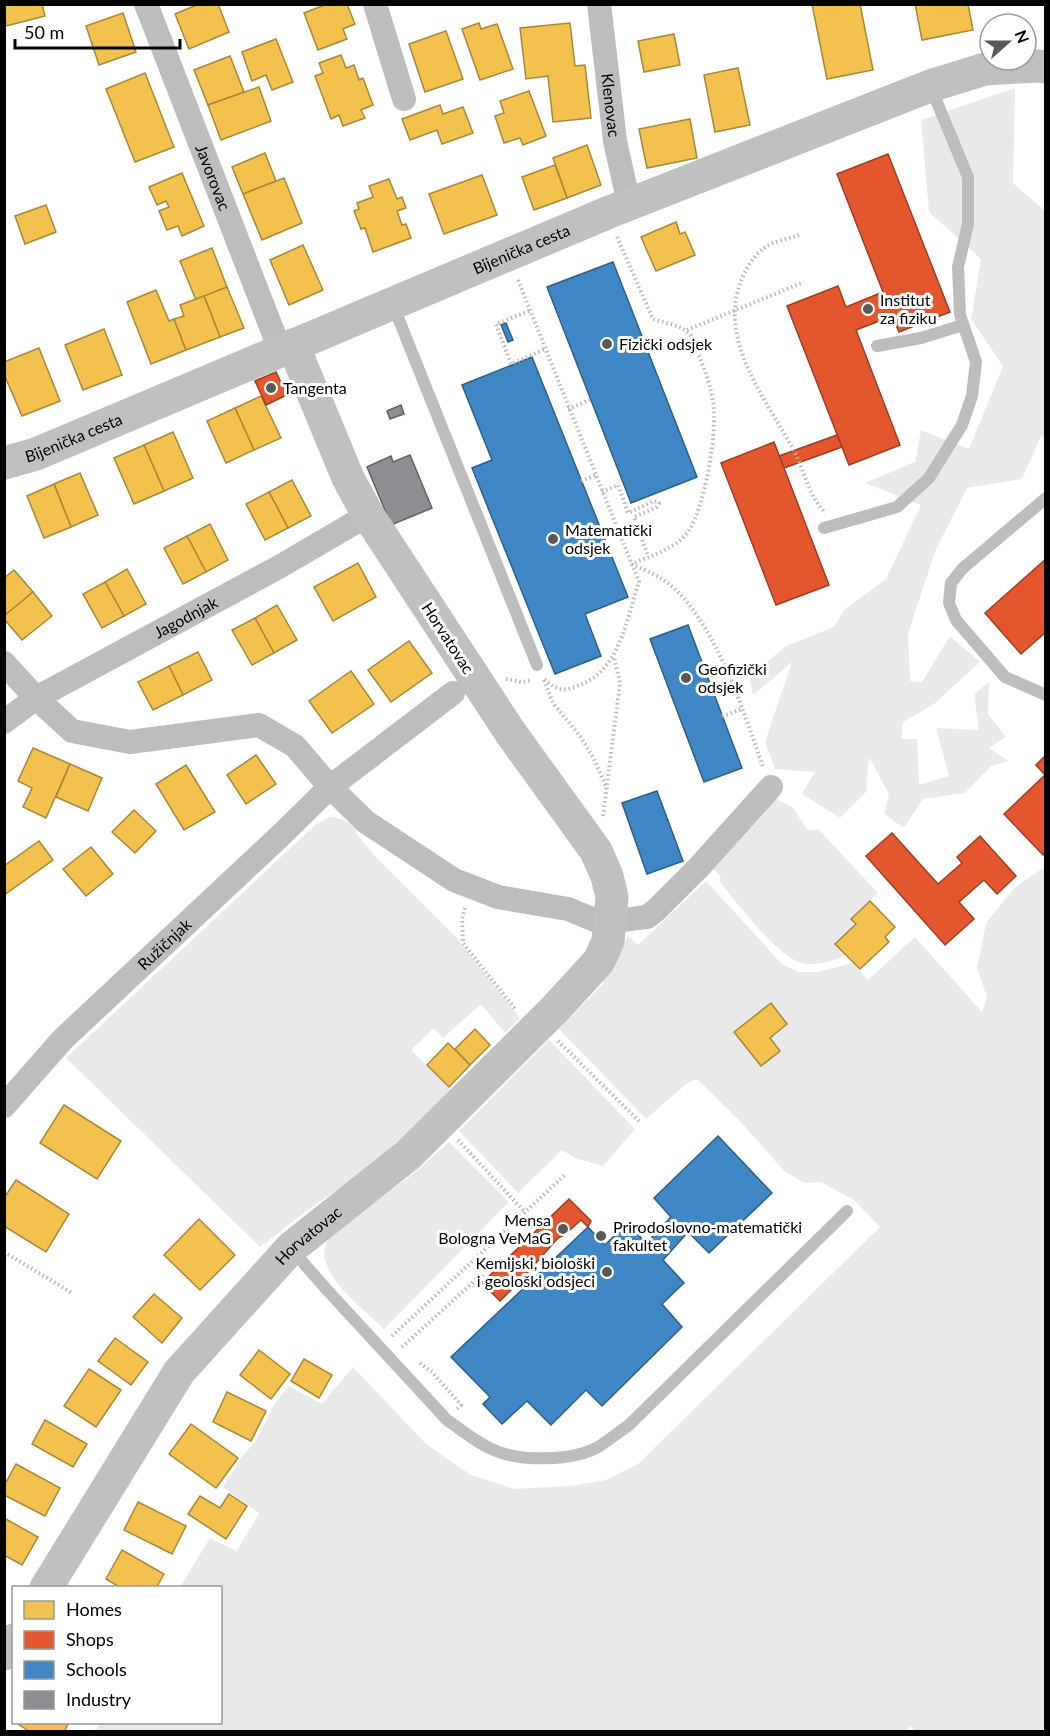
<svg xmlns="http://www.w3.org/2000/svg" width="1050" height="1736" font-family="Lato,sans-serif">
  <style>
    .green { fill: #e9e9e9 }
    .homes { fill: #f2c14e; stroke: #a98737; stroke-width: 1.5 }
    .shops { fill: #e4572e; stroke: #a03d20; stroke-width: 1.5 }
    .schools { fill: #3f88c5; stroke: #2c5f8a; stroke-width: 1.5 }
    .industry { fill: #8d8d92; stroke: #636366; stroke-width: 1.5 }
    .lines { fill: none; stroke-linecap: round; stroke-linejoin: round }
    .path { stroke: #b8b8b8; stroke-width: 4; stroke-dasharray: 1.5 3; stroke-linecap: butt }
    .lane { stroke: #bdbdbd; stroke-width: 12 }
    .street { stroke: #bdbdbd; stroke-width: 24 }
    .secondary { stroke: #c0c0c0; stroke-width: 33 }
    .poi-dot { fill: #595959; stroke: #fff; stroke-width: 2 }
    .labels { text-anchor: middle; stroke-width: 6; stroke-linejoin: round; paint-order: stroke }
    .street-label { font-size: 16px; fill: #000; stroke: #fff }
    .poi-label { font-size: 16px; fill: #000; stroke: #fff; text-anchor: start }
  </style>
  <rect width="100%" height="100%" fill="#fff"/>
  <g class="green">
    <path d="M1015,88L1013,183L1045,211V438L1041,436L1022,479L967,488L936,549L908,634L910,681L922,682L950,636L980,662L934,704L903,722L901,739H917L919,785L949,776L936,728L979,730L974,694L989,682L988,714L1006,737L989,748L1009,761L991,766L965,793L923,799L904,828L884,814L889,794L869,757L866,792L840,818L802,794L815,772L775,769L765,742L792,662L753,695L749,677L786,646L834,627L844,610L886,579L921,505L865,483L915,462L921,430L969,449L1003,366L971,319L981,259L929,212L921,120Z"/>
    <path d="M773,797L792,807L808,830H819L878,893L851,919L856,924L835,943L846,955C834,961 819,965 806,964C780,962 736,901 719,881L721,877L711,866Z"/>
    <path d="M330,817C340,817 350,822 357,829L356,833L374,855L456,937L520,1018L505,1033L481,1004L443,1038L434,1028L411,1050L454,1093L386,1157L309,1209L260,1247L66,1058L315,825Z"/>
    <path d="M1045,867V1731L915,1732L911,1726L903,1732H95L100,1723L220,1722V1588L180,1587L210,1538L237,1551L259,1513L223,1487L242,1457L255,1442L275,1403L289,1386L322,1404L353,1367L426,1444L471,1475L515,1489L570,1486L606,1480L638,1464L880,1227L854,1200L821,1182L805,1183L785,1172L739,1120L697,1079L686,1084L646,1119L559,1029L604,983L603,977L628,936L638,945L706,881L782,964L799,972H817L853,963L868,980L915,937L982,1012L987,997L977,969L986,923L1015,887Z"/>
    <path d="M549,1040L635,1129L603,1166L575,1158L562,1150L518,1193L459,1131Z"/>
    <path d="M449,1142L509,1202L384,1329C363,1308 305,1267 331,1235L413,1174Z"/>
  </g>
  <g class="homes">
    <path d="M4,4H42L45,16L6,26Z"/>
    <path d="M199,4H218L229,32L189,49L175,14Z"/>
    <path d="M327,4H347L355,24L343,29L347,39L318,50L304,13Z"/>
    <path d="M812,4H860L873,70L827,79Z"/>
    <path d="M915,4H968L973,30L922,40Z"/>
    <path d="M123,13L136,52L99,65L86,26Z"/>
    <path d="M479,23L481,29L497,24L513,69L480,80L462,29Z"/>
    <path d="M570,23L575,66L585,65L591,118L553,122L548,76L526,79L520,28Z"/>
    <path d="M446,31L463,79L425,92L409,44Z"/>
    <path d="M674,34L680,65L644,72L638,41Z"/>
    <path d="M276,39L293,82L272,90L266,75L252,81L242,52Z"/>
    <path d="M341,55L346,68L354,65L359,80L363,78L373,105L361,110L365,118L343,126L339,115L331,119L315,76L323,73L319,63Z"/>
    <path d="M230,56L244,92L208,105L194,70Z"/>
    <path d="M738,68L750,125L715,132L704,75Z"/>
    <path d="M145,73L174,147L135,162L106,89Z"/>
    <path d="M259,87L271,121L221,140L208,105Z"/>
    <path d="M529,91L546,136L523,145L520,138L504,143L495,116L504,113L500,101Z"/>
    <path d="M440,105L443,114L463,107L473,133L442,144L437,130L410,140L402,119Z"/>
    <path d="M690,119L697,158L647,168L639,129Z"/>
    <path d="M587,145L601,185L567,198L553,158Z"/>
    <path d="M265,153L276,181L243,194L232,167Z"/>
    <path d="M555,165L567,198L534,210L522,177Z"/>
    <path d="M182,173L204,226L182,236L178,226L167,230L159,211L169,207L166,201L157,205L149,187Z"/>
    <path d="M482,175L497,215L444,234L429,194Z"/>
    <path d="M284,178L302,223L262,240L243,194Z"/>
    <path d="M389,179L397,199L402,197L406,208L397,211L402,225L406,224L411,238L373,252L365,228L361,229L354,211L359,209L357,203L373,197L369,186Z"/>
    <path d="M46,205L56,232L25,244L15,216Z"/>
    <path d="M676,222L680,234L685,232L695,255L656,271L641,237Z"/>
    <path d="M303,245L323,290L289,305L270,260Z"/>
    <path d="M212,248L227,287L196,300L180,261Z"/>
    <path d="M227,287L244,328L220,337L204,296Z"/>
    <path d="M156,290L169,321L174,319L186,350L151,364L127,302Z"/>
    <path d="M204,296L220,337L186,350L174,319L184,316L180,305Z"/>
    <path d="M104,329L122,375L83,390L65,345Z"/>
    <path d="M39,348L60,401L22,416L4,374V362Z"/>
    <path d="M261,396L281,438L254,450L235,408Z"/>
    <path d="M235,408L254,450L226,463L207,421Z"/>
    <path d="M173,432L193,478L164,491L144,445Z"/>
    <path d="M144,445L164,491L134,504L114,458Z"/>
    <path d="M80,473L98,515L71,527L54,484Z"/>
    <path d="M292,480L311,516L288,528L269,492Z"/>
    <path d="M54,484L71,527L44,538L27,496Z"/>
    <path d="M269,492L288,528L265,540L246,504Z"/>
    <path d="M210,524L228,560L206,572L187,536Z"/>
    <path d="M187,536L206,572L183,584L164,548Z"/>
    <path d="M358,563L376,597L333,621L314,587Z"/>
    <path d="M127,569L146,604L124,616L105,582Z"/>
    <path d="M14,570L33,592L4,616V578Z"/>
    <path d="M105,582L124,616L102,628L83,594Z"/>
    <path d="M33,592L52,616L22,640L4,619V616Z"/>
    <path d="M277,605L297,640L274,653L255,618Z"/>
    <path d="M255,618L274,653L252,665L232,630Z"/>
    <path d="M409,641L432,673L391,702L368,670Z"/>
    <path d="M198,652L212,680L183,695L169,666Z"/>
    <path d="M169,666L183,695L153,710L138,682Z"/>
    <path d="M351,671L374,704L332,733L309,701Z"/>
    <path d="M33,748L70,764L46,818L23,807L32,788L18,781Z"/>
    <path d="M256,755L276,784L246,804L227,775Z"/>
    <path d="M70,764L102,778L88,811L56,797Z"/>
    <path d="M186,765L215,812L184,830L156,784Z"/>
    <path d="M134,810L156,831L135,853L112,832Z"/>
    <path d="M39,841L53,860L4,895V866Z"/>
    <path d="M91,847L113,874L86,896L63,869Z"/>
    <path d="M870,901L895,927L885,937L889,942L860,969L835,944L856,924L851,919Z"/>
    <path d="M771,1003L787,1024L770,1038L780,1051L761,1066L734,1032Z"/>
    <path d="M475,1029L490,1045L470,1065L455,1049Z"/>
    <path d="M448,1043L470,1065L449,1087L427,1065Z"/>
    <path d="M64,1105L121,1141L97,1179L40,1143Z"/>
    <path d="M16,1180L69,1214L46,1252L4,1226V1198Z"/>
    <path d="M199,1219L235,1255L200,1290L164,1255Z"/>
    <path d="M154,1294L182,1318L162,1343L133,1317Z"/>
    <path d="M115,1338L148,1362L131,1385L98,1361Z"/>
    <path d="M259,1350L290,1374L271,1399L240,1375Z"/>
    <path d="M304,1359L332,1375L319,1398L291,1381Z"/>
    <path d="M89,1369L121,1390L96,1427L64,1406Z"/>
    <path d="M227,1392L266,1411L251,1441L213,1422Z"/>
    <path d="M45,1420L87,1444L73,1467L32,1444Z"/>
    <path d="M191,1424L238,1458L216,1488L169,1454Z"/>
    <path d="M16,1464L60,1488L45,1516L4,1495V1486Z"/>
    <path d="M229,1494L247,1506L226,1539L188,1514L200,1496L220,1508Z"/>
    <path d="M138,1502L186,1526L172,1554L124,1530Z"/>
    <path d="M4,1518L38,1537L22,1565L4,1555Z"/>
    <path d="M122,1550L164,1574L156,1588H121L106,1579Z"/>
    <path d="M15,1722H69L64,1732H30Z"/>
  </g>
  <g class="shops">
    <path d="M888,154L950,312L899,332L892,316L856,330L900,445L849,465L787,306L838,286L846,307L883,292L837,174Z"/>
    <path d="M276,372L287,395L266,405L255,381Z"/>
    <path d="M837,435L842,447L784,468L779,456Z"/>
    <path d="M774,442L829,585L776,605L721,463Z"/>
    <path d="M1046,559V632L1021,654L985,613Z"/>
    <path d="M1046,755V852L1043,855L1004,814L1045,775L1036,765Z"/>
    <path d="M892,833L938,884L962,863L957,857L980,836L1016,876L997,894L984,880L959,902L974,919L945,945L866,856Z"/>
    <path d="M569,1199L591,1221L588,1227L581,1220L564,1235L558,1238L520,1281L500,1301L482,1283Z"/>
  </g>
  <g class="schools">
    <path d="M613,262L697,477L631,503L547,287Z"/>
    <path d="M506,323L513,340L508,342L501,325Z"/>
    <path d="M532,357L628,597L585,614L601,656L555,674L472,468L492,460L462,385Z"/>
    <path d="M688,625L742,768L704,782L650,639Z"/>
    <path d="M657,791L683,861L647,874L622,803Z"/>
    <path d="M718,1136L772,1193L709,1253L688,1232L663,1260L684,1283L662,1304L682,1327L602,1406L586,1390L551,1425L527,1401L502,1424L483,1404L490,1397L451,1357L588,1227L605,1245L627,1223L646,1243L671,1217L654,1198Z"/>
  </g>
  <g class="industry">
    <path d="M401,405L404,414L390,419L387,411Z"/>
    <path d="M410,455L432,508L391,525L367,467L391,456L393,462Z"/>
  </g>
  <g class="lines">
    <g class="path">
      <path d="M799,235C788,239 774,241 764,248C754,255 745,270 741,281C717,342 768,401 794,451C805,471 808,496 825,512"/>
      <path d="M617,237L653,319C666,324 682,324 691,336C699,357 710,379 713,402C718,431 705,507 688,532C675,549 650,556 632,564"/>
      <path d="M518,280L639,582C626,620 620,672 577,686C561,692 557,690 544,679"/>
      <path d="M529,311L496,324L511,364L545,349"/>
      <path d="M687,330L804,282"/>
      <path d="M568,409L590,400"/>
      <path d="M581,481L596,475"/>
      <path d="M602,492L618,485L628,513L654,501L659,503L657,507L634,517L648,556"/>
      <path d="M632,564C642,569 655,574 665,581C714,617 743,710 763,767"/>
      <path d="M506,679L522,682L532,680"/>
      <path d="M544,680L553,703L580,736L594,759L607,789"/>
      <path d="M722,716L742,709"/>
      <path d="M603,816L620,683L614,657"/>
      <path d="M465,908L462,919L463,943L516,1010"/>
      <path d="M558,1041L641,1123"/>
      <path d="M458,1140L525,1212"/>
      <path d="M4,1252L72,1293"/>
      <path d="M392,1336L566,1174"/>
      <path d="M402,1347L481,1275L486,1279"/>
      <path d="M420,1363L432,1372L461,1405L457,1409"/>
    </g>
    <g class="lane">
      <path d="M393,305L537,665"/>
      <path d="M877,346L921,338L963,325"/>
      <path d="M1046,498L963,568L951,583L949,603L956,620L1005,677L1046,695"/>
      <path d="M824,528L897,507L929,478L962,425L972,396L976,362L960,315L958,267L968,224V177L931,88"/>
      <path d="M291,1249L328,1291L447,1420C462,1430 476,1443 494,1450C520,1462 573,1461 598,1447C609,1440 619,1432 629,1425L847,1211"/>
    </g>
    <g class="street">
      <path id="s1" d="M146,4L280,350"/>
      <path d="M375,4L404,99"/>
      <path id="s2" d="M599,4L615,141L629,204"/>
      <path d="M4,663L36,698L72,731L130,742L259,725L295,746L330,787L366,822L454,880L498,897L568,909L597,921L611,922L638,918L647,917L656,910L699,867L771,787"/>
      <path id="s3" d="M4,722L36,698L279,567L368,515"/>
      <path id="s4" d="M4,1106L63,1039L279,837L330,787L453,693"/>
    </g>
    <g class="secondary">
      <path id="s5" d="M4,463L36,454L607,213L930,86L985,69L1037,66L1046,67"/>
      <path id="s6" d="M46,1588L179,1372L291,1248L408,1155L556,1008L599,961L608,941L612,897L607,876L596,851L510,732L368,515L348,478L293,345"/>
      <path d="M4,1654L14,1640"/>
    </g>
  </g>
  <g class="poi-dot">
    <circle cx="868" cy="309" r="6"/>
    <circle cx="607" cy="344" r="6"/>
    <circle cx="271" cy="388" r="6"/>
    <circle cx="553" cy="539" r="6"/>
    <circle cx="686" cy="678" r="6"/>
    <circle cx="563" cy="1229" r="6"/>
    <circle cx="601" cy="1236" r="6"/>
    <circle cx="607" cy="1272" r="6"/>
  </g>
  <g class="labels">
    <g class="street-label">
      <text dy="6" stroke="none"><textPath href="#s2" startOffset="102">Klenovac</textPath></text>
      <text dy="6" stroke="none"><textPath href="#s1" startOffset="186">Javorovac</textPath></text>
      <text dy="6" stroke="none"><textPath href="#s5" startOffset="560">Bijenička cesta</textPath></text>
      <text dy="6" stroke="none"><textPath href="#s5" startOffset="74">Bijenička cesta</textPath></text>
      <text dy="6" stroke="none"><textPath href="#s3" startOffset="210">Jagodnjak</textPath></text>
      <text transform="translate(448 638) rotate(57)" y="6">Horvatovac</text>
      <text dy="6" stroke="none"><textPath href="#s4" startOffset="228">Ružičnjak</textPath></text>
      <text dy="6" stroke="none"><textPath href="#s6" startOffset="442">Horvatovac</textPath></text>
    </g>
    <g class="poi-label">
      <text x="880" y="306">Institut<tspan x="880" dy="18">za fiziku</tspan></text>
      <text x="619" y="350">Fizički odsjek</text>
      <text x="283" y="394">Tangenta</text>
      <text x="565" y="536">Matematički<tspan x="565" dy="18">odsjek</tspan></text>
      <text x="698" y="675">Geofizički<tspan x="698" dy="18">odsjek</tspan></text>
      <text x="551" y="1226" text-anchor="end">Mensa<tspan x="551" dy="18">Bologna VeMaG</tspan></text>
      <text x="613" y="1233">Prirodoslovno-matematički<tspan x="613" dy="18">fakultet</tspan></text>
      <text x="595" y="1269" text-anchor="end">Kemijski, biološki<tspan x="595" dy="18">i geološki odsjeci</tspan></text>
    </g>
  </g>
  <rect width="1050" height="1736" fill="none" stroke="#000000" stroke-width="12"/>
  <rect x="12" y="1586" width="210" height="138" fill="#ffffff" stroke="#999999" stroke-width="1.5"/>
  <rect x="24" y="1601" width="30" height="18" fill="#f2c14e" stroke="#999999" stroke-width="1.5"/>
  <text x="66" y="1616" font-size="18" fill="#000000">Homes</text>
  <rect x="24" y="1631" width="30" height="18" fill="#e4572e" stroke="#999999" stroke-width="1.5"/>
  <text x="66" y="1646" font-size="18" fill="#000000">Shops</text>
  <rect x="24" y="1661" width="30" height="18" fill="#3f88c5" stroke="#999999" stroke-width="1.5"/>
  <text x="66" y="1676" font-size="18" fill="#000000">Schools</text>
  <rect x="24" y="1691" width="30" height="18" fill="#8d8d92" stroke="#999999" stroke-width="1.5"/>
  <text x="66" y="1706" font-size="18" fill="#000000">Industry</text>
  <g transform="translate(1008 42) rotate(69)"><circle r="28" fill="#ffffff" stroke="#999999" stroke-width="1.5"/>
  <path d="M0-4.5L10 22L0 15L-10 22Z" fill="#595959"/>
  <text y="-9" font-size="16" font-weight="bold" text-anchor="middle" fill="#000000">N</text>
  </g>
  <path d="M15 39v9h165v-9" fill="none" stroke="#000000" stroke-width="3"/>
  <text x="24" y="39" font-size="18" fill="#000000" stroke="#ffffff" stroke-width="4.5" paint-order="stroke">50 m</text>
</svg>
